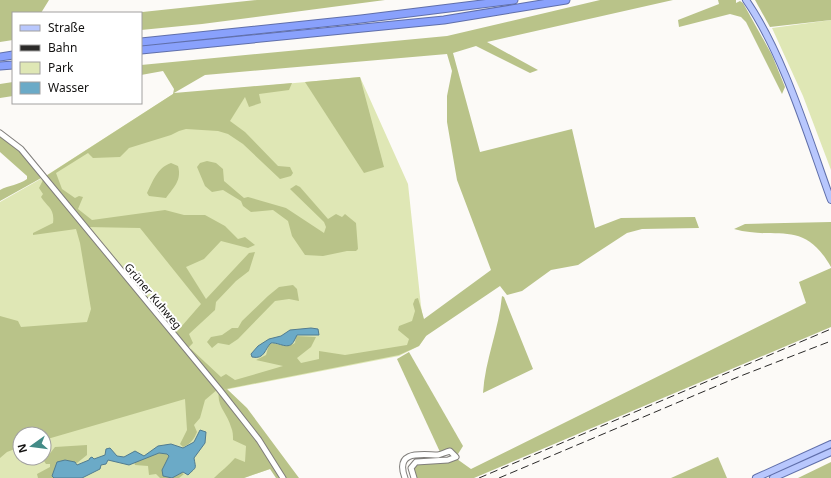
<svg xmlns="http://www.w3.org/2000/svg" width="831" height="478" font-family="'Noto Sans',sans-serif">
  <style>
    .green { fill: #dfe7b5; fill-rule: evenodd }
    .forest { fill: #b9c389 }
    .water { fill: #6baac7; stroke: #517c90 }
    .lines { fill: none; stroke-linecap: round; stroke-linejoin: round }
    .minor-casing { stroke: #807e7b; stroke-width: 7 }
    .major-casing { stroke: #606faa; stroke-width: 8 }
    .highway-casing { stroke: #606faa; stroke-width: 9 }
    .minor { stroke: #fff; stroke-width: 5 }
    .major { stroke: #b8c7fd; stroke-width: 6 }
    .highway { stroke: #89a1fc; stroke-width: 7 }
    .rail { stroke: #2b2a29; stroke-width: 1; stroke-dasharray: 8 4; stroke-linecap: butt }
    .labels { text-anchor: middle; stroke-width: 4; stroke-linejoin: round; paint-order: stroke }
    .street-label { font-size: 11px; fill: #131211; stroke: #fff }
  </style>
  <rect width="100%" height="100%" fill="#fcfaf7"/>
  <g class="green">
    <path d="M831,20V170L803,96L772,28Z"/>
    <path d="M360,77L408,184L421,306L426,336L419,346L399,356L219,391L270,469L244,478H0V202L44,177L173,94ZM20,434H44V458H20Z"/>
  </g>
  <g class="forest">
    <path d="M0,0H49L41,13H13V40L0,42Z"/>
    <path d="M257,0H385L202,24L141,30V13H133Z"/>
    <path d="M600,0H673L487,42L538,70L530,73L476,46L453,53L480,152L572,129L595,228L621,218L695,217L699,228L642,229L627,233L578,265L551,270L522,291L507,295L500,286L426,336L419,346L399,355L221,390L227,389L247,408L299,478H276L270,469L244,478H214C221,471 228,466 235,458L245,462L246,446L233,440C233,436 233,431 231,427C228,414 216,406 219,391L187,351L191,349L221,377L226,374L235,380L283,366L256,360L266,355C267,352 268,347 269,345C274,340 284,350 295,343L296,336L316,337L311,347L297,358L301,363L319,359V351L345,355L407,345L409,339L398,330L399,326L412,321L415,311L413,304L415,299L418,298L424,319L491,270L457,180L447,122V96L452,71L447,54L205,75L174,93L292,83L289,90L259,94L261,103L249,107L245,97L230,121L245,132L278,166L290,167L293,173L291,176L280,179L243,144L228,134L218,131L186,129L179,131L171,135L129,148L120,157L93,158L88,153L56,173L62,189L75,198L79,196L83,197L78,209L92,220L165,210L184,215H205L225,226L238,239L245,237L255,245L248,248L221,241L204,259L186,267L206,299L249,253L255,252L249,271L236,281L216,302L215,310L189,334L193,343L186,350L174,335L201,304L140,228L86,227L46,176L173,94L174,89L163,71L141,75V65L447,36Z"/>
    <path d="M718,0H736V3L740,1L743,3L772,55L785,87L782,94L746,22L741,17L730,14L679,27L678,20L719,4Z"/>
    <path d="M755,0H831V20L770,27Z"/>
    <path d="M360,77L384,167L364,173L305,82Z"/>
    <path d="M13,82V96L0,98V84Z"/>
    <path d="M0,135L13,143L43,177L0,201V190C9,185 19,185 27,179V176L0,152Z"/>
    <path d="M207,161L216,163L223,169L224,181L244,198L248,197L286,208L324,233L326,227L324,222L290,189L296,185L300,187L328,219L336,214L342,217L345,214L356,223L358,249L356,251H347L323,256L305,255L292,236L288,221L273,210L251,212L243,206L241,201L223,190L212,192L205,186L197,167L200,163Z"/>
    <path d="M171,163L178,166C182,180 174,187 166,198L149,196L147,193C153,181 157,168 171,163Z"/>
    <path d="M44,178L218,389L205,400L200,418L194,425L197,432C194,439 191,444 183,447L180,444L187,430L185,399L44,440V434H20V447L7,452L0,458V316L18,321L21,327L87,322L91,309L80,243L76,229L33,235V233L53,223C55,208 47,207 41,197L43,194L39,188Z"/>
    <path d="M831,222V267C803,218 777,241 734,229L745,224Z"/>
    <path d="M831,268V327L474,478H415L413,468L417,464L457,459L471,469L806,303L799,282Z"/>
    <path d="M293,285L297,289L299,301L289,299L275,301L238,339L229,345L218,343L212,348L207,342L211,337L222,335L232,328H238L242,321L268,296L279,287Z"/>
    <path d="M502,296L504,297L533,369L483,393C485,360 499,329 502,296Z"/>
    <path d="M409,352L463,446L458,454L440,452L397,359Z"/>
    <path d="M87,445V455L77,463L65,460L52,476L54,478H38L37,474L50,467V464H46L44,461L55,447Z"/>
    <path d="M159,453L167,454L169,456L166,463L184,474L179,478H160L156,474L149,475L148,466L135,465L134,462Z"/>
    <path d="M718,457L727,478H671Z"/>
    <path d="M831,462V478H798Z"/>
  </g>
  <g class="water">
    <path d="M311,328L318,329L319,335H297C296,337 295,339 294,341C289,351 279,342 271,343C265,348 265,360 252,357L251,354L258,346L269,339L281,336L290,330Z"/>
    <path d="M200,430L206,432L205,443L194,458C196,470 197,466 188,475L183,472L172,478L163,476L162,470L169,456L167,454L159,453L129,465L108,460L106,464L101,465L100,469L82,478H54L52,476L57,462L65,460L75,462L77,465L89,460L90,458L92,457L94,459L105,455L106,449L110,448L117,456L124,457L135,451L144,456L158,446L171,444L183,448L194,442Z"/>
  </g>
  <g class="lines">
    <defs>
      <g id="minor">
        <path d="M0,133L21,149L219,389L259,440L283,478"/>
        <path d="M405,478C394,449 423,455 438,455C442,454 446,452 450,451L456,457L448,460L416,462L411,468L414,478"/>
      </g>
      <g id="major">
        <path d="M746,0C784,55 808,137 831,200"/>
        <path d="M756,478L831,444"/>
        <path d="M773,478L831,452"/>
      </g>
      <g id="highway">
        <path d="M141,42L361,19L514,0"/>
        <path d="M141,50L444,20L566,0"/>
        <path d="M0,57L13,55"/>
        <path d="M0,66L13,65"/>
      </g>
    </defs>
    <use href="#minor" class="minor-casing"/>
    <use href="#major" class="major-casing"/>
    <use href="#highway" class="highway-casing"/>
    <use href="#minor" class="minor"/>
    <use href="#major" class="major"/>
    <use href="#highway" class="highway"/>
    <g class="rail">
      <path d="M479,478L831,329"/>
      <path d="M499,478L738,377L831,341"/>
    </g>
  </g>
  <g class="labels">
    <g class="street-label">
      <text transform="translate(153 296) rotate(50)" y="4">Grüner Kuhweg</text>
    </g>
  </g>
  <rect x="12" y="12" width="130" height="92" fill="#ffffff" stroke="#a1a0a0"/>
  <rect x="20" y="25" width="20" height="6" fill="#b8c7fd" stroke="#a1a0a0"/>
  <text x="48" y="32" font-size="12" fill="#131211">Straße</text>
  <rect x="20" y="45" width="20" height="6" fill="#2b2a29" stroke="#a1a0a0"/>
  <text x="48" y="52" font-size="12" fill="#131211">Bahn</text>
  <rect x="20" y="62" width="20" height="12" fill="#dfe7b5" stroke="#a1a0a0"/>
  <text x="48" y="72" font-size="12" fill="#131211">Park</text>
  <rect x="20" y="82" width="20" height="12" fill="#6baac7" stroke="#a1a0a0"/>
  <text x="48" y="92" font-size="12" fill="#131211">Wasser</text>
  <g transform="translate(32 446) rotate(256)"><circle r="19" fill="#ffffff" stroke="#a1a0a0"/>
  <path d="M0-3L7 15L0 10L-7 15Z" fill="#438b87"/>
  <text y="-6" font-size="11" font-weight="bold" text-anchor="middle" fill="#131211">N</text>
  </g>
</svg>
